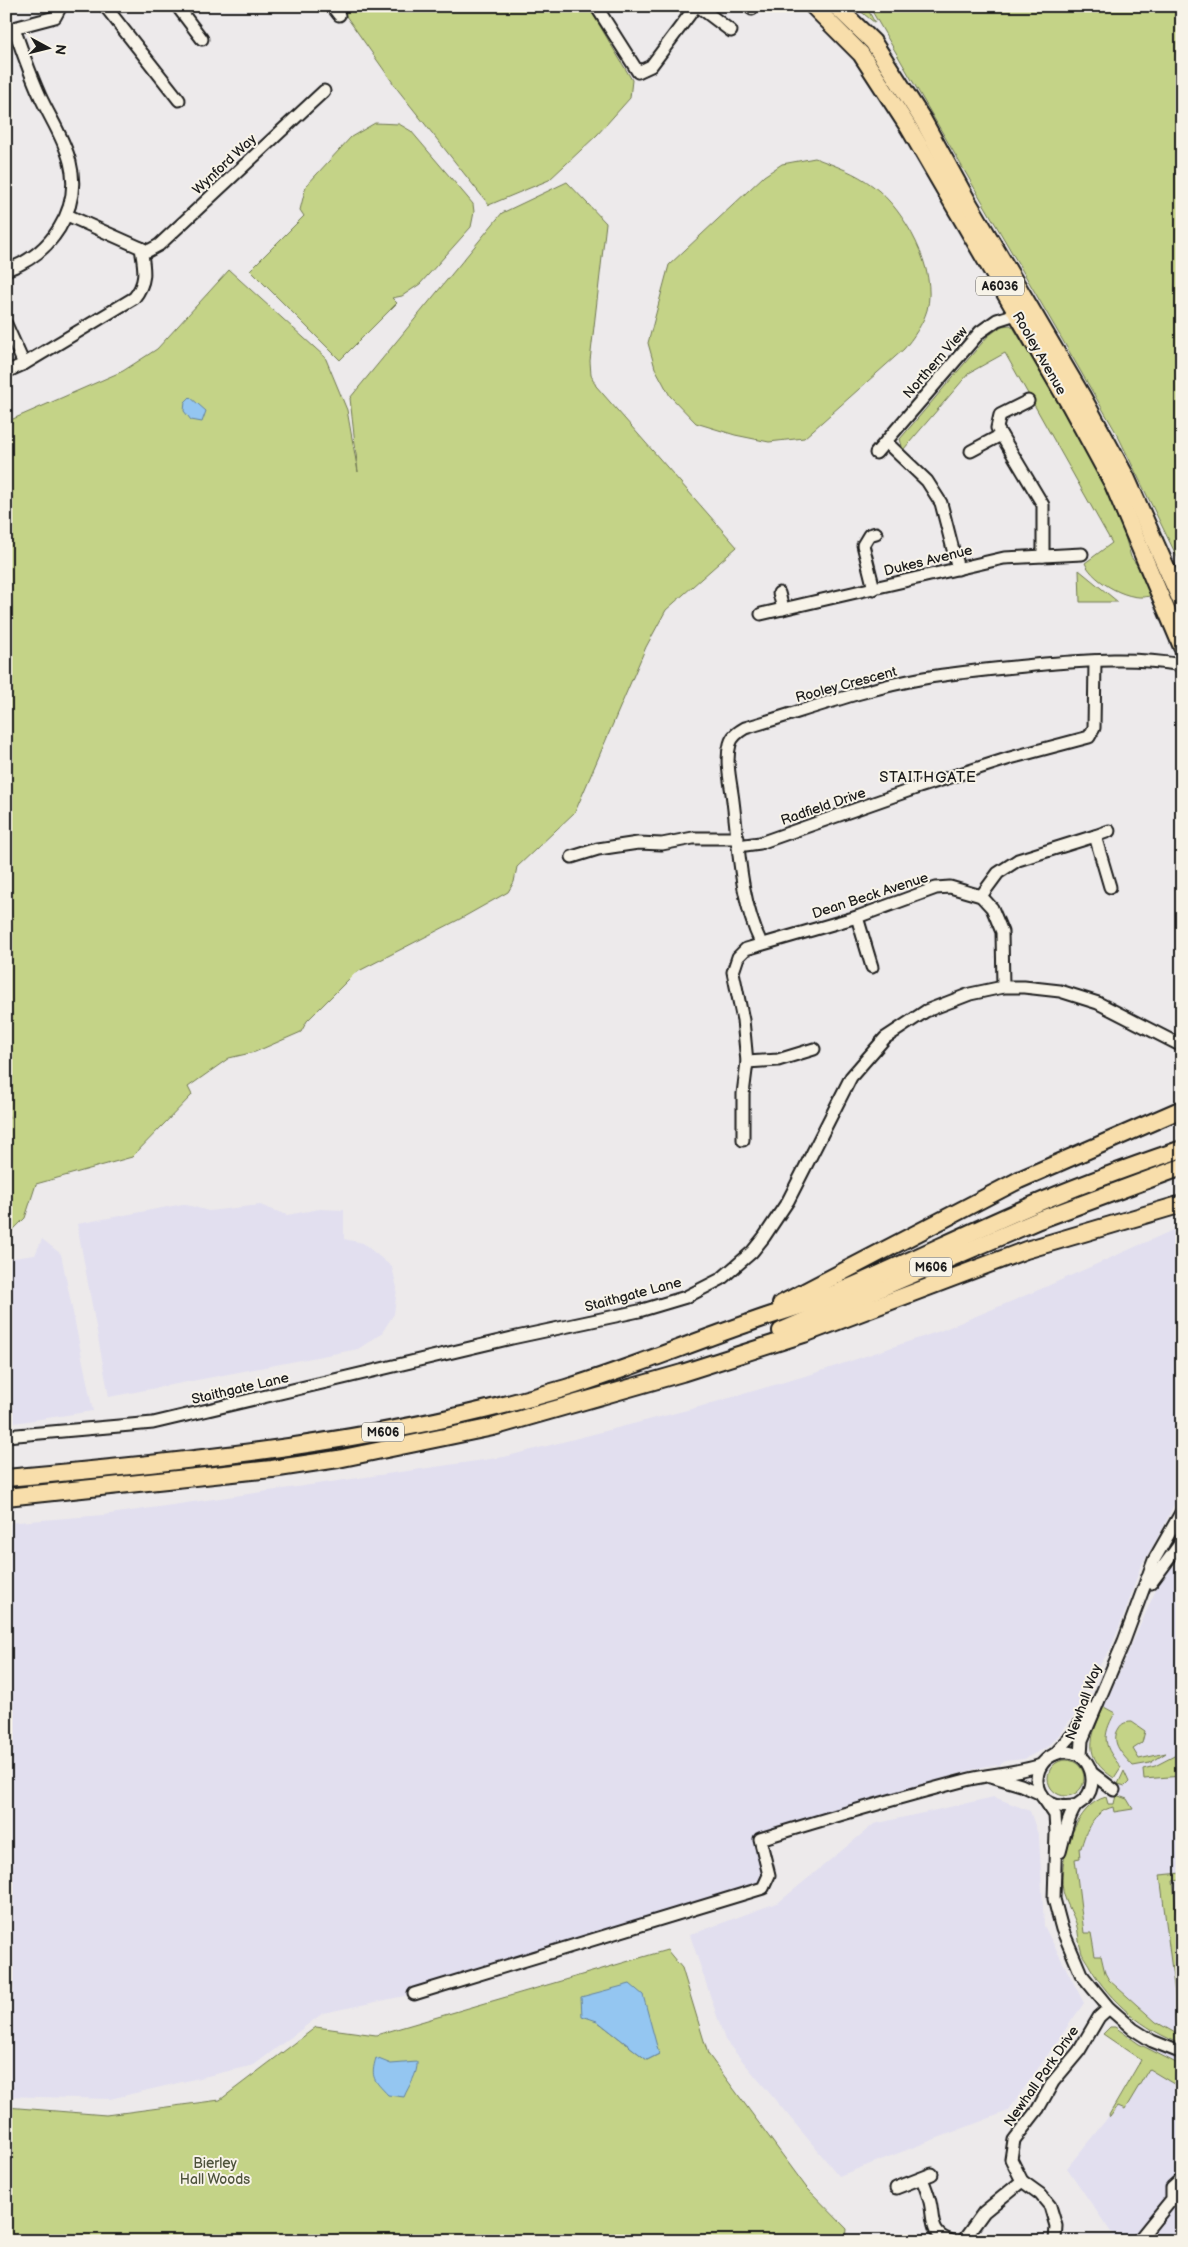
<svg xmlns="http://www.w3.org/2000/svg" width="1188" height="2247" font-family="'Balsamiq Sans',sans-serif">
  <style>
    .built { fill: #e2dfef }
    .green { fill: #c4d387; stroke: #707852; fill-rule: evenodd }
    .water { fill: #94c6f1; stroke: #64829c }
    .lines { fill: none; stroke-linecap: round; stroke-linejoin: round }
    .minor-casing { stroke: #1c1c1c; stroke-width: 15 }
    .highway-casing { stroke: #1c1c1c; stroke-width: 20 }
    .minor { stroke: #f7f3e8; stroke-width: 11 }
    .highway { stroke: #f8deab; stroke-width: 16 }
    .labels { text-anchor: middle; stroke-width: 4; stroke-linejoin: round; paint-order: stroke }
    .shield { fill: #f7f3e8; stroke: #5e5c59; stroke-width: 1 }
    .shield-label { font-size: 12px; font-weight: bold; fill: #1c1c1c }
    .street-label { font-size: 14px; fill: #1c1c1c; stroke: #f7f3e8 }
    .park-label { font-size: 14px; fill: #4e533c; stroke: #f7f3e8 }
    .neighbourhood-label { font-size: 15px; letter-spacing: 1px; fill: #1c1c1c; stroke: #f7f3e8 }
  </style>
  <rect width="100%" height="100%" fill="#edeaeb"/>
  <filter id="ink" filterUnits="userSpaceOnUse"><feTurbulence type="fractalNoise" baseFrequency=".02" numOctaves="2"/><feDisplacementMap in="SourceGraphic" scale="10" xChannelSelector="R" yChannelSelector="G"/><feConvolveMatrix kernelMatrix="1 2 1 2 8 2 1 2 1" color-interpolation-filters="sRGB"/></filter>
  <g filter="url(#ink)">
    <g class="built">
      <path d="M183,1204L209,1211L260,1205L287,1215L320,1209L344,1210V1239L363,1243L392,1267L397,1288L394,1314L381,1334L358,1349L109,1397L77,1224Z"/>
      <path d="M1182,1226V1487L1163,1528L1140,1568L1126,1610L1110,1650L1090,1679L1081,1706L1058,1736L1048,1747L1024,1759L1005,1761L1000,1765L986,1766L759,1832L769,1875L763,1888L414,1994L323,2013L254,2065L110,2099L6,2096V1523L103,1515L504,1457L695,1408L812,1374L940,1331L1043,1288Z"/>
      <path d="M42,1239L61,1254L93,1411L14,1423L6,1419V1259L35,1255Z"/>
      <path d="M1173,1567L1182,1568V1880L1173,1881L1182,1965V2036L1156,2022L1124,1994L1105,1973L1101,1956H1095L1091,1934H1084L1075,1859L1079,1848H1081L1088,1828L1097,1816L1113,1807L1123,1796L1116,1795L1118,1784L1125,1786L1127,1775L1108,1750L1105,1738L1108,1726L1115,1713L1104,1707L1158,1585L1165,1573Z"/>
      <path d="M994,1797L1030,1811L1039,1837L1044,1926L1084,2003L1008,2111L839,2176L725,2040L690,1935L779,1902L874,1824Z"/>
      <path d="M1152,2041L1182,2053V2241H1117L1067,2168L1106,2120Z"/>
    </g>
    <g class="green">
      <path d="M339,6H588L632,80L630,98L597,135L549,180L489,205L398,90Z"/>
      <path d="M854,6H866L875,23Z"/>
      <path d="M869,6H1182V567L1117,434Z"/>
      <path d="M375,123L399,124L411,131L473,204L474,212L471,227L420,284L402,296L392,298L397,303L340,360L250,270L304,216L300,210L306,186L351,137Z"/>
      <path d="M815,158C836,166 856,173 873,186C905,210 938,270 927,310C923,324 913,338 904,349L804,438L769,442L735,435L696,423L670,396L655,368L648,343L669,265L764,176L782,164Z"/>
      <path d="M567,182L606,223L590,361L591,375L596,386L737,547L666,610L646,647L575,812L517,867L514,882L508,892L460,919L355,973L307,1021L301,1032L255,1052L229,1058L188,1087L192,1095L132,1157L36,1184L25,1218L10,1233H6V1118H10L6,1111V422L123,371L157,349L229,270L325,357L347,410L358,472L350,398L502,213Z"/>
      <path d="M1010,325L1013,327L1086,450L1120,520L1131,557L1145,576L1152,595C1132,604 1093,582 1085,563L1112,543L1005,353L969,373L903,450L900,439L988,336L1002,326Z"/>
      <path d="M1079,570L1118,602H1080Z"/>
      <path d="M1104,1707L1115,1713C1101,1737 1104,1747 1121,1767L1114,1778C1082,1757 1090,1737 1104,1707Z"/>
      <path d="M1132,1722L1145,1731L1142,1743L1133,1749L1139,1759L1166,1753L1150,1763L1133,1766C1124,1756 1109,1743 1119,1728C1122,1723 1126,1722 1132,1722Z"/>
      <path d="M1182,1752V1776L1144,1779L1143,1769L1155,1766Z"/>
      <circle cx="1066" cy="1778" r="18"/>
      <path d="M1124,1771L1129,1782L1125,1786L1118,1784Z"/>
      <path d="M1116,1795L1127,1799L1133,1809L1114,1812L1113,1807C1093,1812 1086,1830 1081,1848H1079L1080,1858L1075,1859L1084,1933H1091L1095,1956H1101L1105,1973L1109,1980L1156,2022L1177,2034L1179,2026L1160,1875L1182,1873V1880L1173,1881L1182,1965V2044C1144,2030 1110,2002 1090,1967C1087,1961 1082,1956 1081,1950C1078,1941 1079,1932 1076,1923C1073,1914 1067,1905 1064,1895C1059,1876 1065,1849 1073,1831C1080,1816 1090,1801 1106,1797L1108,1804H1114Z"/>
      <path d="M667,1950L682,1968L708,2054L806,2187L847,2229L846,2241H6V2107L106,2115L220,2100L316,2027L376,2035ZM597,2021L659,2054L647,2060Z"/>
      <path d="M1110,2027H1115L1139,2044L1182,2066V2089L1149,2069L1125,2109L1118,2106L1110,2117L1109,2115L1141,2060L1103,2034Z"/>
    </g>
    <g class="water">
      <path d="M190,397L206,411L202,422L191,420L184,411L185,402Z"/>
      <path d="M630,1984L643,1995L659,2054L647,2060L597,2021L582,2016L581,1997Z"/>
      <path d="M376,2058L391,2064L417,2062C418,2074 409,2085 404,2097L388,2095C374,2080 370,2078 376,2058Z"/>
    </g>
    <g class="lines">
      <defs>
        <g id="minor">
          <path d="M105,6L179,100"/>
          <path d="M177,6L202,39"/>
          <path d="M332,6L339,15"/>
          <path d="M596,6L638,72L651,66L696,6"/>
          <path d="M698,6L731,31"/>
          <path d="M748,6L752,9"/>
          <path d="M6,30L55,17L61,6"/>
          <path d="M141,248L148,251L159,245L324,91"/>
          <path d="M6,270C51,255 82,209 70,162C64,138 50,118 40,96C30,74 22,51 14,28"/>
          <path d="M6,324L24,364L134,298C148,281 144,268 141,248L67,215"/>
          <path d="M6,372L24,364"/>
          <path d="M1028,401L1000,415L997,428L1043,505V556"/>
          <path d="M886,442L927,481L941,503L958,569"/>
          <path d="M971,451L1001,435"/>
          <path d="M876,453L980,332L997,320L1016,314"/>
          <path d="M874,589L863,545L869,535L876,533"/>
          <path d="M779,593L783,609"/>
          <path d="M761,614L1004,558L1082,554"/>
          <path d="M1109,831L1095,836L1110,887"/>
          <path d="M738,846L760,843L919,787L1010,758L1089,737L1094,728L1095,661"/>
          <path d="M572,857L598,849L638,843L662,844L693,838H738"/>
          <path d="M981,896L998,873L1018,860L1095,836"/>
          <path d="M857,917L872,967"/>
          <path d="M761,943C740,899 739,849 733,801C731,783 725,762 730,744C732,736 738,732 745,728C804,711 863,689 924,678C964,671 1005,668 1045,664C1091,660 1136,657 1182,665"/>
          <path d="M747,1062L778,1060L814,1049"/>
          <path d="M743,1140V1094L747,1062L743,1020L733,972L738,957L746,949L857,917L936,888L950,887L981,896L992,908L1002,932L1003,987"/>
          <path d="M6,1436L153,1423L512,1338L639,1311L686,1297L721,1279L752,1252L764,1237L788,1201L851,1077L885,1038L926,1011L970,994L1003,987H1024L1060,991L1098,1003L1182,1046"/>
          <path d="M1151,1583L1182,1541"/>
          <path d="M1055,1754L1074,1733L1089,1709"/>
          <path d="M1081,1756L1082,1740L1124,1641L1154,1560L1182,1511"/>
          <path d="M1092,1773L1114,1790"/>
          <path d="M991,1776L1021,1785L1041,1794"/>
          <path d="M1044,1799L1055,1815L1056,1832L1054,1899L1062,1929L1081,1974L1109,2008L1133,2029L1152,2041L1182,2053"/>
          <path d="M1060,1852C1064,1838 1067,1818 1076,1806C1079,1803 1083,1801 1085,1799C1094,1789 1094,1774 1087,1763C1073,1742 1038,1753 1037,1779C1036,1802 1058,1810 1077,1805"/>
          <path d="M414,1994L763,1888L769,1875L760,1839C828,1818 897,1798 966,1780C991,1774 1017,1773 1041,1765"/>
          <path d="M922,2179C925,2186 928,2194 930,2202C934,2218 929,2235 952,2241"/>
          <path d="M896,2188L932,2174"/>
          <path d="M963,2241L984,2212L1022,2181"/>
          <path d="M1055,2241L1056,2226L1050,2206L1040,2194L1022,2181L1011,2159L1014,2140L1038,2109L1053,2082L1079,2051L1099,2017L1109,2008"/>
          <path d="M1138,2241L1172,2199V2187L1182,2178"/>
        </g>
        <g id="highway">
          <path d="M813,6L861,54L909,128L1070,405L1113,484L1182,647"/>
          <path d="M836,6L873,42L923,120L968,202L1082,396L1126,477L1182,603"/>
          <path d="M781,1304L1019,1180L1182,1109"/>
          <path d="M781,1331L1039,1220L1182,1167"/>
          <path d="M6,1478C195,1461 384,1442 566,1388C627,1369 686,1345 746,1324C775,1313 806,1305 834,1294C899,1267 961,1236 1026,1208C1076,1186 1129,1167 1182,1149"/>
          <path d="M6,1497L272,1469L338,1459L493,1427L682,1373L804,1334L1026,1250L1182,1204"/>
        </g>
      </defs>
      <use href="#minor" class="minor-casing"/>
      <use href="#highway" class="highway-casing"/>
      <use href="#minor" class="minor"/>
      <use href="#highway" class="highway"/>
    </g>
  </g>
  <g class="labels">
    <g class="shield">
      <rect x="976" y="276.5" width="48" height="19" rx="4"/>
      <rect x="910" y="1257.5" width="42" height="19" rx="4"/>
      <rect x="362" y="1422.5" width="42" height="19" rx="4"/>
    </g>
    <g class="shield-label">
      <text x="1000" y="290">A6036</text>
      <text x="931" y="1271">M606</text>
      <text x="383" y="1436">M606</text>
    </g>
    <g class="street-label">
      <text transform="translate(224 164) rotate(-43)" y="5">Wynford Way</text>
      <text transform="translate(1040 353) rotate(60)" y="5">Rooley Avenue</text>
      <text transform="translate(935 362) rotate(-49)" y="5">Northern View</text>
      <text transform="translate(928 560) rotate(-14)" y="5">Dukes Avenue</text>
      <text transform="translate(846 684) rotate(-15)" y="5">Rooley Crescent</text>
      <text transform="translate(823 806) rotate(-19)" y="5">Radfield Drive</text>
      <text transform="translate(870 895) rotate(-18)" y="5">Dean Beck Avenue</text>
      <text transform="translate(633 1294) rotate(-15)" y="5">Staithgate Lane</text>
      <text transform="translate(240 1388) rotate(-13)" y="5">Staithgate Lane</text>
      <text transform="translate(1083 1702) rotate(-70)" y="5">Newhall Way</text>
      <text transform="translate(1041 2076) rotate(-55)" y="5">Newhall Park Drive</text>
    </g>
    <g class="park-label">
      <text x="215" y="2168">Bierley<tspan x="215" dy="16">Hall Woods</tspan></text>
    </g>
    <g class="neighbourhood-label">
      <text x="928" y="782">STAITHGATE</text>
    </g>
  </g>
  <rect width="1188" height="2247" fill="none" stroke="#f7f3e8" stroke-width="25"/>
  <rect x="12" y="12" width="1163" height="2222" fill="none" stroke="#1c1c1c" stroke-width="2" filter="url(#ink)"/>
  <g transform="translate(48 48) rotate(97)" stroke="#f7f3e8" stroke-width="4" paint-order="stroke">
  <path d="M0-4L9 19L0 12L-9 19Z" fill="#1c1c1c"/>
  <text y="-8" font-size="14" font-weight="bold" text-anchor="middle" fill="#1c1c1c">N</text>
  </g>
</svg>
